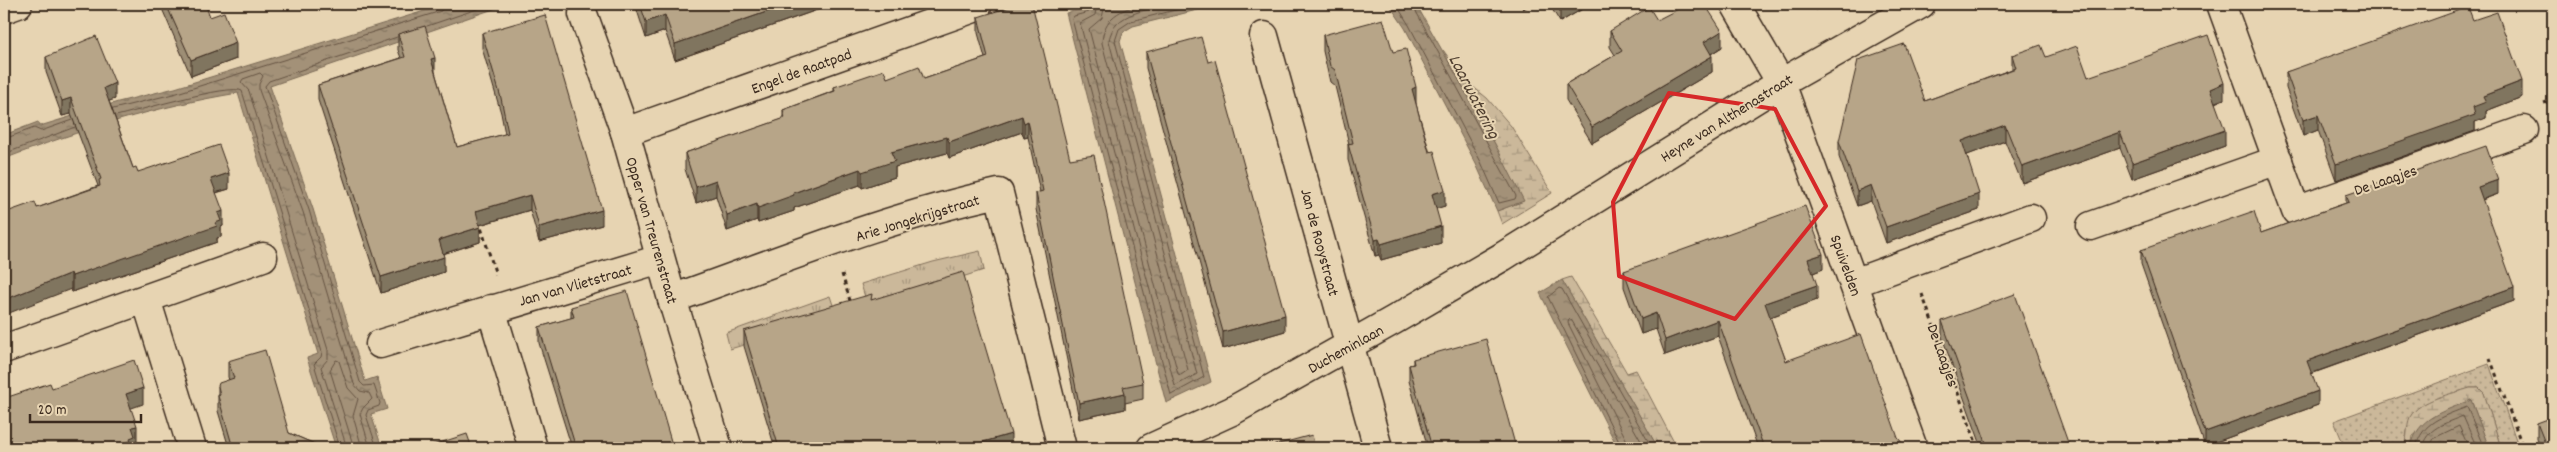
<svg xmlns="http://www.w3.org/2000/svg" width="2557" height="452" font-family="Dekko,sans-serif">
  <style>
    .grass { fill: url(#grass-dots); stroke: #83715c }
    .wetland { fill: url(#wetland-marsh); stroke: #83715c }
    .park { fill: url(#park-tufts); stroke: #83715c }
    .water { fill: url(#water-ripples); stroke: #796854 }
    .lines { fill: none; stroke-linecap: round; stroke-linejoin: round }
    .shore { stroke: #655342; stroke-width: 1 }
    .minor-casing { stroke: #3b2a1e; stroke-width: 31 }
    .path { stroke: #3b2a1e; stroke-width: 3; stroke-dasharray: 4 4; stroke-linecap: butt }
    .minor { stroke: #e7d4b2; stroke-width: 28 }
    .wall { fill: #9d8e75; stroke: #3b2a1e }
    .shaded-wall { fill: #80745f; stroke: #3b2a1e }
    .building { fill: #b7a588; stroke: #3b2a1e }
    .marked { fill: none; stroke: #d62828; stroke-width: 4; stroke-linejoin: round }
    .labels { text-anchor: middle; stroke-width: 4; stroke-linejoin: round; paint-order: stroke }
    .street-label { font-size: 16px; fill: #3b2a1e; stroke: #e7d4b2 }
    .water-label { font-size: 18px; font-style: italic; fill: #503f30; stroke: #e7d4b2 }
  </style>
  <defs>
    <pattern id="grass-dots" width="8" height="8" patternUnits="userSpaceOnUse" patternTransform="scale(1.25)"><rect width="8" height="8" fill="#cbb89a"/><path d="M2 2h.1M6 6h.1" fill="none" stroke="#a6967d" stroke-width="1.8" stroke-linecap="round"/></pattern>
    <pattern id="wetland-marsh" width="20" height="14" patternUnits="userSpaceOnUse" patternTransform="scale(1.25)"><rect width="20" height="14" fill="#cbb89a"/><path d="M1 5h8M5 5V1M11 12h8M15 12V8" fill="none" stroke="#a6967d"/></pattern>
    <pattern id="park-tufts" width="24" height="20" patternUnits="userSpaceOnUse" patternTransform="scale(1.25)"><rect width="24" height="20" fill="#cbb89a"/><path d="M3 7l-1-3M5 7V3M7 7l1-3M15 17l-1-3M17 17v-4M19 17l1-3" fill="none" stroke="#a6967d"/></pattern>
    <pattern id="water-ripples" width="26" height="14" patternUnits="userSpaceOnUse" patternTransform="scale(1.25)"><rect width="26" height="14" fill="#a39178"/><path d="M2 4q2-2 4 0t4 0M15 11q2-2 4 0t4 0" fill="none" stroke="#867762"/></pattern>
  </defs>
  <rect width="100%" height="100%" fill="#e7d4b2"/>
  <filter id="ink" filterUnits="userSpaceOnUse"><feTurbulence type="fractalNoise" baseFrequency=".02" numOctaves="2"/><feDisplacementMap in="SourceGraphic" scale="10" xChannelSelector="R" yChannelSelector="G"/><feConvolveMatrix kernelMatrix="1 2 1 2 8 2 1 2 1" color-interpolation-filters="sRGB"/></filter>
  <g filter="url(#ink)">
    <path class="grass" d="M2489,364L2519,448H2501L2484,393L2479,388H2470L2424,404L2407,431L2404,448H2327L2343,443L2334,421Z"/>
    <g class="wetland">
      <path d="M1443,50L1467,82L1487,98L1511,126L1552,193L1502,224L1497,211L1523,201L1495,144Z"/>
      <path d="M1571,277L1627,373L1636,370L1677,448H1658L1562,280Z"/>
      <path d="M2470,388H2479L2484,393L2501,448H2489L2471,400L2413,436L2411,448H2404C2408,438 2406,426 2410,417C2420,399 2452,394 2470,388Z"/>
    </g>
    <g class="park">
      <path d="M980,251L984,270L868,307L861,284L933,262Z"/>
      <path d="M830,296L837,317L730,349L726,333Z"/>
    </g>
    <g class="water">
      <path d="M447,4H508L270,86L313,209L365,381L377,377L387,409L371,414L382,448H336L307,358L318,354L238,93C158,106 79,130 4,159V135L38,122L40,126L118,102L175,88Z"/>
      <path d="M1086,4H1221L1133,26L1123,32L1120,41L1211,382L1166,403L1066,13L1086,8Z"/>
      <path d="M1389,4H1416L1495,144L1524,201L1497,211L1476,164L1405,28Z"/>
      <path d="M1562,280L1658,448H1618L1540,293Z"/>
      <path d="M2471,400L2489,448H2411C2417,416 2444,412 2471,400Z"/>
    </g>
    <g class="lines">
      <g class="shore">
        <path d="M1091,4L1089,12L1074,16L1072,19L1171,395L1204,377L1115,41L1119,29L1131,21L1200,4"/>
        <path d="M1097,4L1095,15L1080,23L1175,386L1197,374L1109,41C1113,11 1150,10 1174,4"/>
        <path d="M1105,4L1102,18L1089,29L1178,374L1181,375L1188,370L1102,43C1103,17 1121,9 1143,4"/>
        <path d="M1396,4L1409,25L1481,162L1499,203L1515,199L1516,196L1412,4"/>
        <path d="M427,26L492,4"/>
        <path d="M113,109L177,93L441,11L445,4"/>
        <path d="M116,116C134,112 231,83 242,91L322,352L321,357L314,364L340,448"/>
        <path d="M4,139L34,128L41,131L72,120"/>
        <path d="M4,154L75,127"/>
        <path d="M347,448L321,367L328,359V350L249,91L241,82L243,79L260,73L263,76L259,84V90L303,212L354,384L360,391L369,393L372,399L363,408L360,414L370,448"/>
        <path d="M354,448L330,370L336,360L339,361L348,388L358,399L353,416L362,448"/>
        <path d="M377,448L366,415L368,410L379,406L380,403L374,385L364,386L360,382L309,210L265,86L269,81L397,37"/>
        <path d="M1622,448L1548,297L1559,288L1562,289L1652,448"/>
        <path d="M1628,448L1627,441L1568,323L1569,319L1572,321L1645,448"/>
        <path d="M2416,448C2421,422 2444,416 2467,407L2484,448"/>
        <path d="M2422,448C2426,428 2446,423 2463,416L2477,448"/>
        <path d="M2430,448L2434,438L2459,426L2469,448"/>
      </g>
      <defs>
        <g id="minor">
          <path d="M1735,4L1781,83L1913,448"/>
          <path d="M2221,4L2296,211L2524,130"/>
          <path d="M4,9L18,4"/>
          <path d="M583,14L625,132L672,299L718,448"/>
          <path d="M1264,36L1378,448"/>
          <path d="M625,132L977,7"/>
          <path d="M2091,226L2278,160"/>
          <path d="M1854,283L2031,218"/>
          <path d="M146,299L192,448"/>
          <path d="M672,299C780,261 887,217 999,193L1062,448"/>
          <path d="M491,309L533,448"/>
          <path d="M380,344L660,259"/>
          <path d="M4,349L263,257"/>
          <path d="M1151,448L1232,411L1394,320L1502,257L1781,83L1921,4"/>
        </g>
      </defs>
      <use href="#minor" class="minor-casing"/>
      <g class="path">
        <path d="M2544,103L2553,100"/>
        <path d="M479,221L496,275"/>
        <path d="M842,274L851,304"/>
        <path d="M1922,294L1978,448"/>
        <path d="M2490,358L2523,448"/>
      </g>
      <use href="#minor" class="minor"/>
    </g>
    <g class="wall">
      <path d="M160,4H205L210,17L236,59L191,76Z"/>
      <path d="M635,4H834L675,60L665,31L646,38Z"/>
      <path d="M1520,4H1532L1523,9Z"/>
      <path d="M1549,4H1591L1560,22Z"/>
      <path d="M1812,4H1826L1816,10Z"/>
      <path d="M978,17L1070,159L1143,383V399L1125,403V409L1079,419L1036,209V193L1040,192L1028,137L1024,138L1022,132L949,158L947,153L895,167V177L862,188L860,185L794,208V211L758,223L757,220L727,231L716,196L696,203L685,169V153L783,119V110L834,91V87L887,78L924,79L985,58L978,33Z"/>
      <path d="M2473,20L2522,97L2486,111V118L2475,122V131L2336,180L2318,130L2303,136L2286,88V72Z"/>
      <path d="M1610,31L1722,47L1711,54L1712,72L1592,143L1566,100V84L1615,55L1610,47Z"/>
      <path d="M482,33L602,225L539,242L530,210L480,225V242L443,254L444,272L381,293L318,100V85L401,58L398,50V34L435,72L457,147L505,134L501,113L482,48Z"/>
      <path d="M1323,35L1393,52L1416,104L1445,206L1436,208L1441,243L1381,260L1379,255L1375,256L1348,160V144H1349L1335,86L1330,82L1323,51Z"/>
      <path d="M1146,52L1285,331L1223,349L1146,68Z"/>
      <path d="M2012,55L2046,57L2088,77L2224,99L2215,103L2225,146L2132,179L2120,148L2022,183L2005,141L1967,155L1979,210L1886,243L1871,201L1857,206L1839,157V141L1925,101L2012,69Z"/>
      <path d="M46,57L115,99L109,101L133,168L138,172L229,189L216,193L223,226L221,227V237L217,238V242L72,292L37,208L98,186L71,114L62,116L46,72Z"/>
      <path d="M2498,194L2482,200L2514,301L2311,374L2318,405L2205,446L2141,264V250L2261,233L2346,203V195Z"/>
      <path d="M1823,269L1813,273L1817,300L1770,317L1786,361L1898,438L1905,448H1758L1718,336L1665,355L1656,329L1641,334L1624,287V271Z"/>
      <path d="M872,300L1011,448H775L744,346V331Z"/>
      <path d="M571,307L673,448H572L539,343V327L571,318Z"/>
      <path d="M1942,321L2070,448H1982L1942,337Z"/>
      <path d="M1413,359L1516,448H1428L1409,381V365L1413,364Z"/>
      <path d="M228,361L289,433L324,448H229L218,411V386L229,380L228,377Z"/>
      <path d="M2537,423L2553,448H2541L2537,439Z"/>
    </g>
    <g class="shaded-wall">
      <path d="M789,4H834L675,60V44Z"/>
      <path d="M1523,4H1532L1523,9Z"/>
      <path d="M1564,4H1591L1560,22V6Z"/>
      <path d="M1816,4H1826L1816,10Z"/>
      <path d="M665,15V31L646,38V22Z"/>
      <path d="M1722,31V47L1704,58V42Z"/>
      <path d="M236,43V59L191,76V60Z"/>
      <path d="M1712,56V72L1592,143V127Z"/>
      <path d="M435,58V73L431,59Z"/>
      <path d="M2522,81V97L2486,111V118L2475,122V131L2336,180V164L2473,107L2483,96Z"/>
      <path d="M115,83V99L104,103V88Z"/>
      <path d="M2224,83V99L2210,104V89Z"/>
      <path d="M1416,87V104L1412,105V89Z"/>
      <path d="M71,98V114L62,116V101Z"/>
      <path d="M2318,115V130L2303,136V120Z"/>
      <path d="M1022,116V132L949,158V142Z"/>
      <path d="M1028,121V137L1024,138V123Z"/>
      <path d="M2005,125V141L1962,157V141Z"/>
      <path d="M2225,130V146L2132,179V163Z"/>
      <path d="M2120,132V148L2022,183V167Z"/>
      <path d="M947,137V153L895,167V177L862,188V172L891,152Z"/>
      <path d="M860,169V185L794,208V211L758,223V208L793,193Z"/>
      <path d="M229,173V189L211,194V179Z"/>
      <path d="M716,180V196L696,203V187Z"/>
      <path d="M2498,180V194L2478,201V187Z"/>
      <path d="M1871,185V201L1857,206V191Z"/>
      <path d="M1445,190V206L1432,210V194Z"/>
      <path d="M1979,194V210L1886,243V227Z"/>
      <path d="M530,195V210L476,226V211Z"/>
      <path d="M757,204V220L727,231V215Z"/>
      <path d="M602,210V225L539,242V227Z"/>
      <path d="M223,211V226L221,227V237L217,238V242L72,292V276L215,223L218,213Z"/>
      <path d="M1441,226V243L1381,260V244Z"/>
      <path d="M480,227V242L439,255V240Z"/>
      <path d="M1379,239V255L1375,256V240Z"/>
      <path d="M1823,254V269L1808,275V259Z"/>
      <path d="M444,257V272L381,293V277Z"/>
      <path d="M71,273V289L4,315V300Z"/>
      <path d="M1817,285V300L1765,319V303Z"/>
      <path d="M2514,287V301L2307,375V361Z"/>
      <path d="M1656,313V329L1641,334V319Z"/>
      <path d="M1285,315V331L1223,349V332Z"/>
      <path d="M1718,320V336L1665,355V340Z"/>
      <path d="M143,388V404L126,410V394Z"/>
      <path d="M2318,391V405L2205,446V432Z"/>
      <path d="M1125,393V409L1079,419V403Z"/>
      <path d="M137,426V442L135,443V448H109L130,438L132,427Z"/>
      <path d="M1011,434V448H962Z"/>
    </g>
    <g class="building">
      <path d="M166,4H205L210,17L224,12L236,43L191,60Z"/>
      <path d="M640,4H789L675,44L665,15L646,22Z"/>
      <path d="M1019,4H1032L1070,159L1094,155L1143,383L1123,387L1125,393L1079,403L1036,193L1043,191L1028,121L1024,123L1022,116L949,142L947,137L891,152L895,161L862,172L860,169L793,193L794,195L758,208L757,204L727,215L716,180L696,187L685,153L785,118L783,110L835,91L834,87L884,70L887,78L919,66L924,79L988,57L978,17Z"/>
      <path d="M1688,4H1701L1703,8L1706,6L1722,31L1704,42L1712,56L1592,127L1566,84L1622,51L1610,31L1649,7L1657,20Z"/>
      <path d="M2468,7L2473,20L2497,12L2522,81L2483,96L2486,102L2473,107L2475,115L2336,164L2318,115L2303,120L2286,72Z"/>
      <path d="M545,15L602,210L539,227L530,195L476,211L480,227L439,240L444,257L381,277L318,85L405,57L398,34L425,26L435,58L431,59L457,147L508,133L501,98L482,33Z"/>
      <path d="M1383,19L1393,52L1406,49L1416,87L1412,89L1429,152L1434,151L1445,190L1432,194L1441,226L1381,244L1379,239L1375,240L1348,144L1353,143L1335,70L1330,66L1323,35Z"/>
      <path d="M2208,35L2224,83L2210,89L2225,130L2132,163L2120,132L2022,167L2005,125L1962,141L1979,194L1886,227L1871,185L1857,191L1839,141L1858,60L1904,44L1925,101L2016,68L2012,55L2041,45L2046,57L2077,46L2088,77Z"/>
      <path d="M96,36L115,83L104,88L133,168L136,167L138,172L219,145L229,173L211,179L223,211L218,213L221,221L215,223L217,226L72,276L71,273L4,300V213L35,202L37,208L100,186L99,180L101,179L71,98L62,101L46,57Z"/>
      <path d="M1201,37L1208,62L1215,60L1285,315L1223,332L1146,52Z"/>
      <path d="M2486,146L2498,180L2478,187L2514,287L2307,361L2318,391L2205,432L2141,250L2254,211L2261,233L2349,202L2346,195Z"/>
      <path d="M1805,206L1823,254L1808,259L1817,285L1765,303L1786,361L1861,334L1898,438L1904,445L1905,448H1764L1718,320L1665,340L1656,313L1641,319L1624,271Z"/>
      <path d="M963,272L1011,434L962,448H779L744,331L872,294L871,300Z"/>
      <path d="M627,291L673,448H576L539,327L574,317L571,307Z"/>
      <path d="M2015,294L2070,448H1988L1942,321Z"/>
      <path d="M1486,339L1516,448H1432L1409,365L1414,364L1413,359Z"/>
      <path d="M265,350L289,433L324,448H233L218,396L220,395L218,386L219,383L234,378L228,361Z"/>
      <path d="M134,360L143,388L126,394L137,426L132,427L135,436L130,438L131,441L109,448H4V402L9,400L8,397L50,383L52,388Z"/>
      <path d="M2553,417V448H2547L2537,423Z"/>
      <path d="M467,434L472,448H424Z"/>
      <path d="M1312,435L1315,448H1264Z"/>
    </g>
  </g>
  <path class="marked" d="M1669,93L1775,109L1826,206L1735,319L1619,276L1613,202Z"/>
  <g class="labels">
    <g class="street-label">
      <text transform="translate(801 70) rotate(-20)" y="6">Engel de Raatpad</text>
      <text transform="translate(1726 117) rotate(-32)" y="6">Heyne van Althenastraat</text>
      <text transform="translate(2385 179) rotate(-19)" y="6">De Laagjes</text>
      <text transform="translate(917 217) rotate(-17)" y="6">Arie Jongekrijgstraat</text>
      <text transform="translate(653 230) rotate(74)" y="6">Opper van Treurenstraat</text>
      <text transform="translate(1321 242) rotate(75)" y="6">Jan de Rooystraat</text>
      <text transform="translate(1847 265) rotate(70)" y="6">Spuivelden</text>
      <text transform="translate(575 284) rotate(-16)" y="6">Jan van Vlietstraat</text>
      <text transform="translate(1345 348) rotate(-29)" y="6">Ducheminlaan</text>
      <text transform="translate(1944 355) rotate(70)" y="6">De Laagjes</text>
    </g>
    <g class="water-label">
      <text transform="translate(1475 96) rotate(63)" y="6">Laarwatering</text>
    </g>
  </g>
  <rect width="2557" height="452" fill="none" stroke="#e7d4b2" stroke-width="20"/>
  <rect x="10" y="10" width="2537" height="432" fill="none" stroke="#3b2a1e" stroke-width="2" filter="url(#ink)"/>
  <path d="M30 414v8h111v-8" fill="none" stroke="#3b2a1e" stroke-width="2.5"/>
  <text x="38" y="414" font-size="15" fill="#3b2a1e" stroke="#e7d4b2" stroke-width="4" paint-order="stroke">20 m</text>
</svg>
